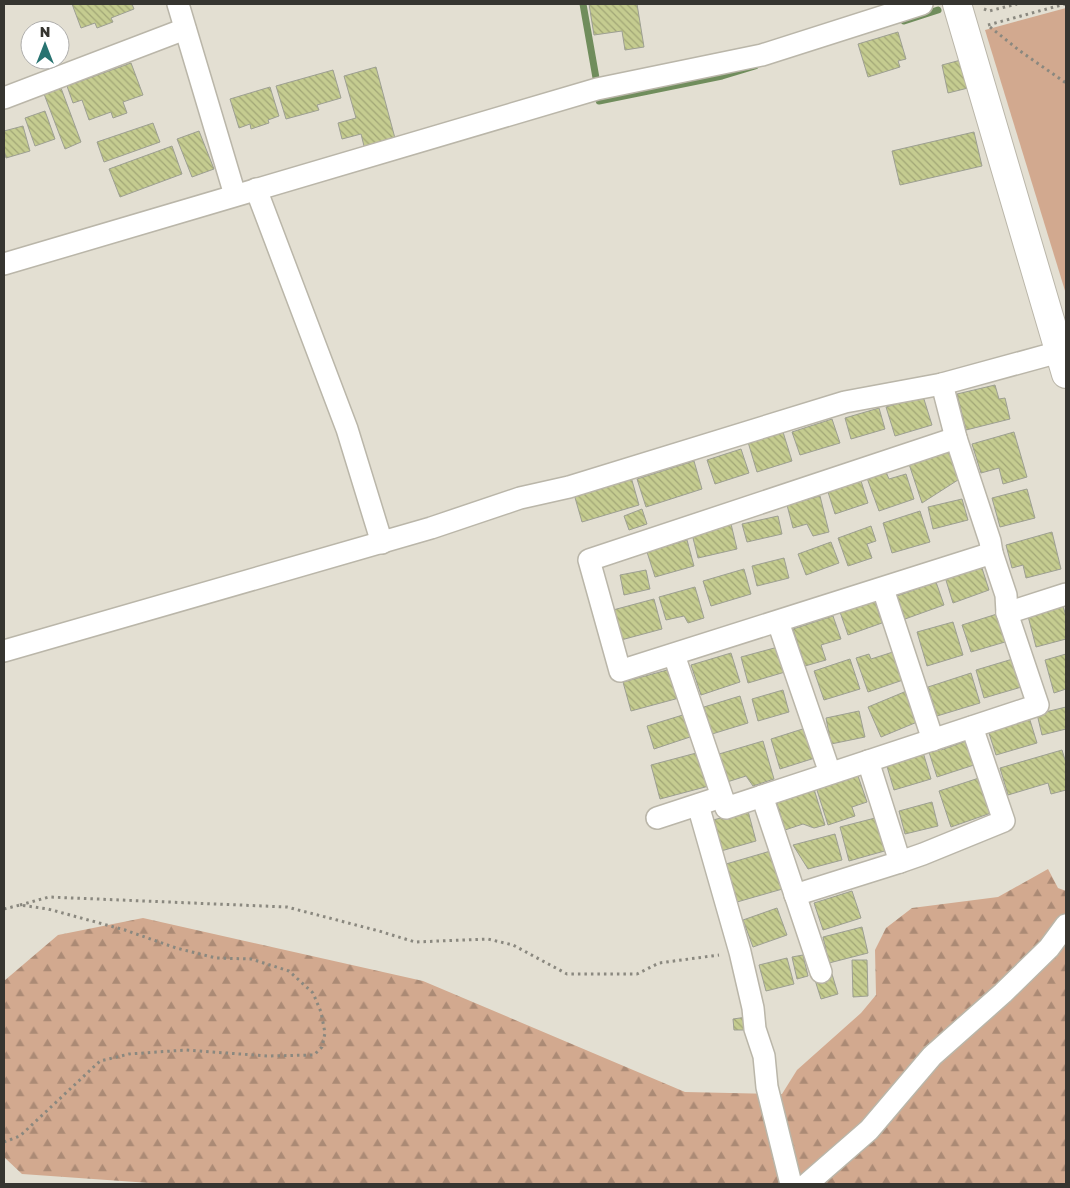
<svg xmlns="http://www.w3.org/2000/svg" width="1070" height="1188" font-family="'Golos Text',sans-serif">
  <style>
    .forest { fill: url(#forest-firs) }
    .park { fill: #d2a98f }
    .lines { fill: none; stroke-linecap: round; stroke-linejoin: round }
    .stream { stroke: #708d5c; stroke-width: 7 }
    .building { fill: url(#building-back-hatch); stroke: #9d9f92 }
    .street-casing { stroke: #bab6a9; stroke-width: 24 }
    .secondary-casing { stroke: #bab6a9; stroke-width: 30 }
    .path { stroke: #8a887f; stroke-width: 3; stroke-dasharray: 2.5 4; stroke-linecap: butt }
    .street { stroke: #fff; stroke-width: 21 }
    .secondary { stroke: #fff; stroke-width: 28 }
  </style>
  <defs>
    <pattern id="forest-firs" width="22" height="20" patternUnits="userSpaceOnUse" patternTransform="scale(1.25)"><rect width="22" height="20" fill="#d2a98f"/><path d="M5 1l3.5 6h-7zM16 11l3.5 6h-7z" fill="#ab8a75"/></pattern>
    <pattern id="building-back-hatch" width="6" height="6" patternUnits="userSpaceOnUse" patternTransform="scale(1.25)"><rect width="6" height="6" fill="#c5cc90"/><path d="M-1 5l2 2M0 0l6 6M5-1l2 2" fill="none" stroke="#a1a676"/></pattern>
  </defs>
  <rect width="100%" height="100%" fill="#e3dfd2"/>
  <path class="forest" d="M1048,869L1058,888L1066,891V1184H164L22,1174L4,1157V981L58,935L143,918L423,981L685,1092L782,1094L797,1070L861,1013L876,995L875,950L886,928L912,908L998,897Z"/>
  <path class="park" d="M1066,8V294L985,30Z"/>
  <g class="lines">
    <g class="stream">
      <path d="M583,4L596,78"/>
      <path d="M904,21L938,10"/>
      <path d="M598,97L599,101L722,76L755,66"/>
    </g>
  </g>
  <g class="building">
    <path d="M72,4H132L134,9L111,18L113,22L97,28L95,23L81,28Z"/>
    <path d="M589,4H637L644,47L625,50L622,31L594,35Z"/>
    <path d="M898,32L906,59L898,61L900,67L868,77L858,44Z"/>
    <path d="M961,60L968,88L948,93L942,65Z"/>
    <path d="M131,63L143,95L123,102L127,113L113,118L111,112L89,120L82,100L73,103L67,86Z"/>
    <path d="M376,67L396,142L365,150L361,134L342,139L338,123L356,118L344,76Z"/>
    <path d="M333,70L341,98L317,105L319,110L286,119L276,86Z"/>
    <path d="M270,87L279,116L268,120L269,123L251,129L250,124L239,128L230,99Z"/>
    <path d="M61,88L81,142L65,149L44,94Z"/>
    <path d="M45,111L55,139L35,146L25,118Z"/>
    <path d="M153,123L160,142L104,162L97,142Z"/>
    <path d="M23,126L30,151L6,158L4,150V131Z"/>
    <path d="M199,131L214,169L192,177L177,139Z"/>
    <path d="M974,132L982,166L900,185L892,151Z"/>
    <path d="M172,146L182,174L120,197L109,169Z"/>
    <path d="M995,385L999,399L1005,398L1010,419L966,430L957,394Z"/>
    <path d="M923,396L932,425L895,436L886,407Z"/>
    <path d="M879,408L885,429L851,439L845,418Z"/>
    <path d="M832,419L840,443L800,455L792,432Z"/>
    <path d="M783,432L792,461L757,472L748,442Z"/>
    <path d="M1014,432L1027,477L1003,484L999,468L981,473L972,444Z"/>
    <path d="M741,449L749,473L715,484L707,460Z"/>
    <path d="M951,449L961,478L922,503L909,464Z"/>
    <path d="M694,461L702,489L646,507L637,479Z"/>
    <path d="M886,472L889,479L906,474L914,499L879,511L867,478Z"/>
    <path d="M631,477L639,505L582,522L574,494Z"/>
    <path d="M861,481L868,503L835,514L828,492Z"/>
    <path d="M1027,489L1035,518L1000,527L992,498Z"/>
    <path d="M820,496L829,532L813,536L807,524L793,528L787,505Z"/>
    <path d="M962,499L968,520L933,529L928,507Z"/>
    <path d="M642,509L647,524L629,530L624,516Z"/>
    <path d="M920,511L930,542L892,553L883,523Z"/>
    <path d="M778,516L782,534L747,542L742,524Z"/>
    <path d="M731,524L737,549L698,558L692,534Z"/>
    <path d="M871,526L876,541L867,544L872,558L848,566L838,538Z"/>
    <path d="M1052,532L1061,569L1026,578L1023,565L1012,568L1006,545Z"/>
    <path d="M687,540L694,566L655,577L647,552Z"/>
    <path d="M831,542L839,563L806,575L798,554Z"/>
    <path d="M784,558L789,578L757,586L752,566Z"/>
    <path d="M981,565L989,590L953,603L945,577Z"/>
    <path d="M744,569L751,594L711,606L703,581Z"/>
    <path d="M646,570L650,589L624,595L620,575Z"/>
    <path d="M936,582L944,605L905,619L897,596Z"/>
    <path d="M695,587L704,618L688,623L684,616L666,620L659,597Z"/>
    <path d="M654,599L662,629L621,640L613,610Z"/>
    <path d="M875,601L882,623L848,635L840,612Z"/>
    <path d="M1063,606L1066,616V639L1036,647L1028,616Z"/>
    <path d="M997,614L1005,642L971,652L962,625Z"/>
    <path d="M833,616L841,639L821,645L826,660L805,666L793,629Z"/>
    <path d="M953,622L963,655L927,666L917,632Z"/>
    <path d="M778,647L785,672L748,683L741,657Z"/>
    <path d="M893,652L903,680L868,692L856,658L869,654L871,659Z"/>
    <path d="M731,653L740,682L701,695L691,665Z"/>
    <path d="M1066,654V689L1054,693L1045,660Z"/>
    <path d="M1016,658L1025,686L984,698L976,670Z"/>
    <path d="M850,659L860,689L824,700L814,671Z"/>
    <path d="M671,669L679,698L631,711L623,682Z"/>
    <path d="M971,673L980,703L937,716L928,687Z"/>
    <path d="M783,690L789,712L758,721L752,699Z"/>
    <path d="M909,690L922,720L881,737L868,707Z"/>
    <path d="M740,696L748,723L712,734L704,707Z"/>
    <path d="M1066,707V729L1042,735L1037,714Z"/>
    <path d="M859,711L865,737L831,744L826,718Z"/>
    <path d="M686,714L693,736L654,749L647,726Z"/>
    <path d="M1029,717L1037,743L996,755L988,730Z"/>
    <path d="M809,727L818,757L780,769L771,739Z"/>
    <path d="M969,740L977,764L937,777L928,749L937,745L941,750Z"/>
    <path d="M763,741L774,779L753,786L746,776L727,782L719,754Z"/>
    <path d="M1062,750L1066,763V790L1051,794L1048,783L1008,795L1000,768Z"/>
    <path d="M700,752L709,786L660,799L651,765Z"/>
    <path d="M923,752L931,779L894,790L886,763Z"/>
    <path d="M857,773L867,802L852,807L855,816L828,825L816,787Z"/>
    <path d="M979,778L991,813L951,827L939,791Z"/>
    <path d="M814,789L825,825L814,828L803,824L785,830L776,800Z"/>
    <path d="M932,802L938,826L905,834L899,811Z"/>
    <path d="M748,811L756,841L721,851L713,820Z"/>
    <path d="M879,817L888,850L849,861L840,827Z"/>
    <path d="M835,834L842,860L808,869L793,845Z"/>
    <path d="M774,850L786,888L737,902L726,864Z"/>
    <path d="M852,891L861,918L823,930L814,903Z"/>
    <path d="M777,908L787,935L753,947L743,920Z"/>
    <path d="M862,927L868,953L829,963L823,937Z"/>
    <path d="M803,955L808,976L797,979L792,957Z"/>
    <path d="M787,958L794,984L766,991L759,965Z"/>
    <path d="M852,960H867L868,996L853,997Z"/>
    <path d="M832,974L838,994L821,999L815,980Z"/>
    <path d="M747,1017L748,1030H734L733,1019Z"/>
  </g>
  <g class="lines">
    <defs>
      <g id="street">
        <path d="M178,4L235,195"/>
        <path d="M4,98L185,29"/>
        <path d="M256,189L347,429L382,543"/>
        <path d="M4,264L597,89L762,55L922,4"/>
        <path d="M942,384L956,438L990,541L992,553"/>
        <path d="M883,589L933,740"/>
        <path d="M1007,613L1066,594"/>
        <path d="M778,622L830,773"/>
        <path d="M4,651L431,528L520,498L569,487L845,402L942,384L1059,352"/>
        <path d="M674,655L726,808L1038,705L1007,613L1006,595L992,553L620,671L589,560L956,438"/>
        <path d="M762,796L821,972"/>
        <path d="M698,805L740,952L753,1008L755,1029L764,1056L767,1087L791,1184"/>
        <path d="M657,818L712,800"/>
        <path d="M900,862L923,854L1004,821L972,727"/>
        <path d="M795,895L900,862L868,761"/>
        <path d="M807,1184L869,1130L932,1056L1003,993L1049,948L1066,925"/>
      </g>
      <path id="secondary" d="M957,4L1066,374"/>
    </defs>
    <use href="#street" class="street-casing"/>
    <use href="#secondary" class="secondary-casing"/>
    <g class="path">
      <path d="M984,9L989,11L1017,4"/>
      <path d="M988,25L1065,4"/>
      <path d="M990,27L1020,51L1066,83"/>
      <path d="M20,905L49,897L287,907L379,931L415,942L488,939L513,945L567,974H637L659,963L719,955"/>
      <path d="M4,909L20,905L48,909L125,930L176,948L216,958L251,959L289,971L313,993L321,1012L325,1033L322,1047L314,1055L267,1056L186,1050L129,1054L100,1061L20,1136L4,1142"/>
    </g>
    <use href="#street" class="street"/>
    <use href="#secondary" class="secondary"/>
  </g>
  <rect width="1070" height="1188" fill="none" stroke="#363530" stroke-width="10"/>
  <g transform="translate(45 45)"><circle r="24" fill="#ffffff" stroke="#afaeac"/>
  <path d="M0-4L9 19L0 12L-9 19Z" fill="#287371"/>
  <text y="-8" font-size="14" font-weight="bold" text-anchor="middle" fill="#363530">N</text>
  </g>
</svg>
